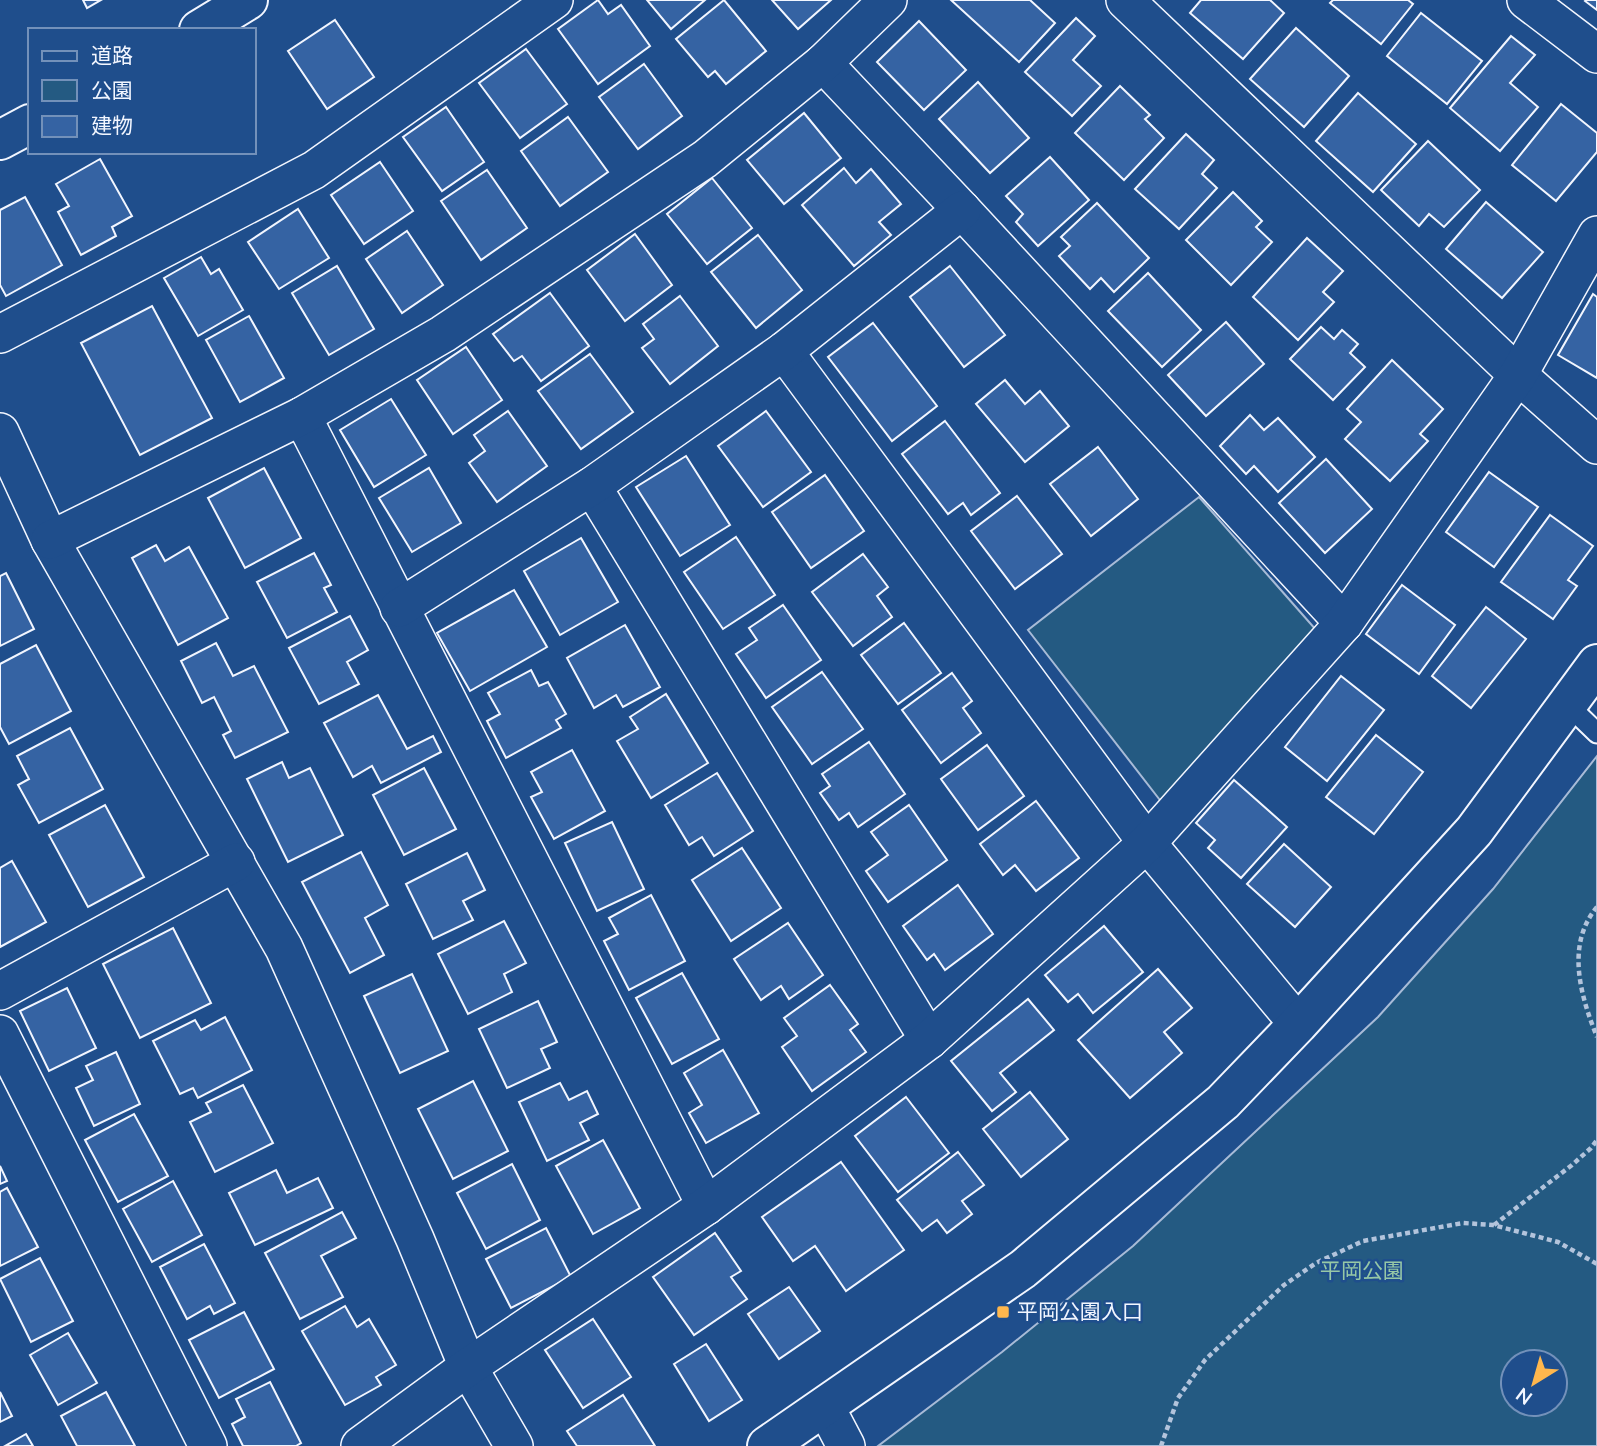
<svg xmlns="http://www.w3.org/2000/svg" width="1597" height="1446" font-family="'Nunito Sans','Noto Sans JP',sans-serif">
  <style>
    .green { fill: #245a82; stroke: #a8bbd7; stroke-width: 2; fill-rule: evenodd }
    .building { fill: #3563a3; stroke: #f2f6ff; stroke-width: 2 }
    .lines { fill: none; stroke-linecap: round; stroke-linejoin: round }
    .service-casing { stroke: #f2f6ff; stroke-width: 23 }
    .minor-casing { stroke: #f2f6ff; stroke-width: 40 }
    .tertiary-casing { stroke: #f2f6ff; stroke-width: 42 }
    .path { stroke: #b3c4dc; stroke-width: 4.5; stroke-dasharray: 5 3.5; stroke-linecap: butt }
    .service { stroke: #1f4e8c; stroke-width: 19 }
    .minor { stroke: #1f4e8c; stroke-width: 37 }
    .tertiary { stroke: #1f4e8c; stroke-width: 38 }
    .poi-dot { fill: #ffb74d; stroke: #1f4e8c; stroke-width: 2.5 }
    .labels { text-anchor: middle; stroke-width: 5; stroke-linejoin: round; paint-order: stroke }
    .park-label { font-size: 21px; fill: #97c8a6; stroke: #1f4e8c }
    .poi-label { font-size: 21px; fill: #f2f6ff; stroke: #1f4e8c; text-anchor: start }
  </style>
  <rect width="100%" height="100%" fill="#1f4e8c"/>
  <g class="green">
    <path d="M1199,497L1317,631L1163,804L1028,630Z"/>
    <path d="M1597,756V1446H878L1002,1352L1133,1246L1378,1017L1493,889ZM1555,1362V1404H1513V1362Z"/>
  </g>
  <g class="building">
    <path d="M83,0H101L87,8Z"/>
    <path d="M598,0L608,14L621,5L650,46L598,84L558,29Z"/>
    <path d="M647,0H705L671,29Z"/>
    <path d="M724,0L766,51L726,84L715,71L708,77L676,39Z"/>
    <path d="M772,0H831L798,29Z"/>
    <path d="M951,0H1030L1055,23L1019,62Z"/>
    <path d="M1201,0H1270L1284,13L1243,59L1190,13Z"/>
    <path d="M1333,0H1408L1413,4L1381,44L1330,3Z"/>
    <path d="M1586,0H1597V10L1585,1Z"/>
    <path d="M1421,13L1482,61L1447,104L1387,56Z"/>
    <path d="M1076,18L1095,36L1073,60L1101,86L1072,116L1025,72Z"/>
    <path d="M335,20L374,77L327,109L288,51Z"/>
    <path d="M919,21L966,70L924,110L877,62Z"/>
    <path d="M1296,28L1349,76L1304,127L1250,79Z"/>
    <path d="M1511,36L1535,55L1510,83L1538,107L1500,151L1450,108Z"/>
    <path d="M526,49L567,104L520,138L479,83Z"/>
    <path d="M644,64L682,116L638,149L599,97Z"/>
    <path d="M978,82L1029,138L990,173L939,119Z"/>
    <path d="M1120,86L1150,115L1145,119L1164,138L1124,180L1075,133Z"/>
    <path d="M1358,93L1416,144L1373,192L1316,141Z"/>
    <path d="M1561,104L1597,133V152L1556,201L1512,165Z"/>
    <path d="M446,107L484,162L442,191L403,137Z"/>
    <path d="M804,113L841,158L784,204L747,160Z"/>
    <path d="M568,117L608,172L560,206L521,151Z"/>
    <path d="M1186,134L1214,160L1202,174L1217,188L1179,229L1135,189Z"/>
    <path d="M1428,141L1480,190L1444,227L1429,214L1419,226L1381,190Z"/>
    <path d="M1050,157L1089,200L1038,246L1016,222L1023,214L1006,196Z"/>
    <path d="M100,159L132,216L112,227L116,236L81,255L58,212L69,206L56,184Z"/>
    <path d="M380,162L413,211L364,244L331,195Z"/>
    <path d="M844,168L856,183L871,169L901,204L879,222L891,235L854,266L802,205Z"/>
    <path d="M487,170L527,228L481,260L441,201Z"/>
    <path d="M712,178L752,228L707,264L667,214Z"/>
    <path d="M1233,192L1262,221L1256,227L1272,242L1231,285L1186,240Z"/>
    <path d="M25,197L62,265L6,296L0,285V210Z"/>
    <path d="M1486,202L1543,252L1502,298L1446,249Z"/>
    <path d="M1097,203L1149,258L1114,292L1101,278L1090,289L1059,256L1070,246L1061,237Z"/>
    <path d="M298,209L329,258L279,289L248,242Z"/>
    <path d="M407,231L443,285L402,313L366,259Z"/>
    <path d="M635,234L672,285L625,321L587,270Z"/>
    <path d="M758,235L802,290L756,328L711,272Z"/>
    <path d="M1307,238L1343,271L1323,292L1334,302L1298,340L1253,297Z"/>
    <path d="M201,257L211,274L219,269L243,310L198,336L164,278Z"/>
    <path d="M337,266L374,329L329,355L292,293Z"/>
    <path d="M950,266L1005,335L964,367L910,297Z"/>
    <path d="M1148,273L1201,330L1162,367L1108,311Z"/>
    <path d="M550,293L589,346L541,381L522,356L514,361L493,334Z"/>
    <path d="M1593,294L1597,297V378L1558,355Z"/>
    <path d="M680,296L718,346L670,384L642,348L654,339L643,324Z"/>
    <path d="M152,306L212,418L140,455L81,343Z"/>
    <path d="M249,316L284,378L240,402L206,340Z"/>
    <path d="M1226,322L1264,364L1206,416L1168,375Z"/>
    <path d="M873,323L937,406L892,441L828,357Z"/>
    <path d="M1321,327L1334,339L1342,330L1358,344L1350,353L1365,367L1333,400L1290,359Z"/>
    <path d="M466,347L502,400L453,434L417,380Z"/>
    <path d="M590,354L633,412L581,449L538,391Z"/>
    <path d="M1392,360L1443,409L1420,434L1428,441L1390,481L1345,439L1361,422L1347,409Z"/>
    <path d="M1005,380L1025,404L1040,391L1069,426L1025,462L976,404Z"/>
    <path d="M391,399L426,455L374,487L340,430Z"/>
    <path d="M508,411L547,466L497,502L469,463L485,451L474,435Z"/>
    <path d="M766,411L811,472L763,507L718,446Z"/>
    <path d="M1250,415L1264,430L1278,418L1315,457L1278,492L1254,466L1246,474L1220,446Z"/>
    <path d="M945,421L1000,493L971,515L963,503L948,514L902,454Z"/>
    <path d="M1098,447L1138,499L1091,536L1050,484Z"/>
    <path d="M686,456L730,525L680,556L636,487Z"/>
    <path d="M1326,459L1372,509L1325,553L1279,503Z"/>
    <path d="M264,468L301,538L245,568L208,498Z"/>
    <path d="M429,468L461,523L412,552L379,498Z"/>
    <path d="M1489,472L1538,507L1494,567L1446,532Z"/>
    <path d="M825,475L864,531L811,568L772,512Z"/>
    <path d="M1017,496L1062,554L1015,589L971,531Z"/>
    <path d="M1550,515L1593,546L1568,580L1577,586L1553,619L1501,582Z"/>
    <path d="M736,537L775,595L723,629L684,572Z"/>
    <path d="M581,538L618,602L560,635L524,571Z"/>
    <path d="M156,545L165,561L189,547L228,618L178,645L132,558Z"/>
    <path d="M314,553L331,585L324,588L337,612L287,638L257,582Z"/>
    <path d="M863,554L888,587L877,596L892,617L853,646L812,592Z"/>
    <path d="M6,573L34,629L0,646V576Z"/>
    <path d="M1402,585L1455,625L1419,674L1366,634Z"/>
    <path d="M514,590L547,647L470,691L437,633Z"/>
    <path d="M783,605L821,660L766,698L736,654L757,640L749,628Z"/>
    <path d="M1486,607L1526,639L1471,708L1432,676Z"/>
    <path d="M350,616L368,650L347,662L359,684L319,704L289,648Z"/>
    <path d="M904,623L941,673L898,704L861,655Z"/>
    <path d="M625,625L660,687L623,707L616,695L594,708L567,658Z"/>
    <path d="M216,643L233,676L254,666L288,732L235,758L223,735L231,731L214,697L202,703L181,661Z"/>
    <path d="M36,645L71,711L9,744L0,727V664Z"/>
    <path d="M531,670L539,686L548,682L566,714L556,720L561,728L506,758L487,721L500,714L488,693Z"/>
    <path d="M822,672L863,729L812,764L772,707Z"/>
    <path d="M952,673L972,701L963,708L981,733L941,763L902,710Z"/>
    <path d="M1341,676L1384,710L1327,781L1285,747Z"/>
    <path d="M666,694L708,763L651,798L617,741L638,729L630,717Z"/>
    <path d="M378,695L407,749L433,736L441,752L381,783L372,766L353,777L324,723Z"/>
    <path d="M70,728L103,789L39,823L18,785L29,779L17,756Z"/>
    <path d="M1376,735L1423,772L1374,834L1326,797Z"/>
    <path d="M869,742L905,794L858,827L849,813L839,820L820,793L830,786L822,774Z"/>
    <path d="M987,745L1024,796L978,830L941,779Z"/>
    <path d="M572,750L605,811L554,839L531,797L542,792L531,772Z"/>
    <path d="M282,762L289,778L310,768L343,835L288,862L247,779Z"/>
    <path d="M424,768L456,829L404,855L373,795Z"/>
    <path d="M717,773L753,831L714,856L702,837L689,845L665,805Z"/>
    <path d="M1234,780L1287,827L1241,878L1208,848L1215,840L1196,823Z"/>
    <path d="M1036,801L1079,858L1036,891L1015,865L1003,875L980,844Z"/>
    <path d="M105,805L144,877L88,907L49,835Z"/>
    <path d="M909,805L947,860L888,902L866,871L888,855L871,832Z"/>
    <path d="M612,822L644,889L597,911L565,843Z"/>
    <path d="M1284,844L1331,887L1295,927L1247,884Z"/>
    <path d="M742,848L781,908L731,941L692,880Z"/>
    <path d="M361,852L388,905L365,918L384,955L350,973L302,882Z"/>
    <path d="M467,853L485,890L463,901L473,920L433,939L406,884Z"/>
    <path d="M12,861L46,922L0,947V868Z"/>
    <path d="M958,885L993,934L945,970L934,954L927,960L903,926Z"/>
    <path d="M651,895L685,961L629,990L604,941L618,934L609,918Z"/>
    <path d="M504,921L526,963L504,974L512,992L468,1014L438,954Z"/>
    <path d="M788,923L823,975L789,999L781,986L761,1000L734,959Z"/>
    <path d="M1104,926L1143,972L1093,1013L1078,994L1068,1002L1045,975Z"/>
    <path d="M173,928L211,1003L140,1038L103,964Z"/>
    <path d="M1158,969L1192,1008L1164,1032L1182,1053L1130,1098L1078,1040Z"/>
    <path d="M682,973L719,1039L672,1064L636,998Z"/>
    <path d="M412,974L448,1051L400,1073L364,996Z"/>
    <path d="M830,985L858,1024L850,1030L866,1052L812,1091L782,1047L797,1036L784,1018Z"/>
    <path d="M67,988L96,1048L49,1071L20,1011Z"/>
    <path d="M1028,999L1054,1030L1000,1073L1016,1092L992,1111L951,1061Z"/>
    <path d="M538,1001L557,1042L541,1049L550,1068L507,1088L479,1029Z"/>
    <path d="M225,1017L252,1070L198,1098L193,1088L180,1094L153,1041L195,1020L201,1030Z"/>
    <path d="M723,1050L759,1113L706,1143L689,1113L702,1105L684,1073Z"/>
    <path d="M116,1052L140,1104L94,1126L76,1088L93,1080L86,1066Z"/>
    <path d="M473,1081L508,1151L453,1179L418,1109Z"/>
    <path d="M560,1083L569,1100L587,1091L598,1114L580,1123L589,1140L547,1161L519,1102Z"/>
    <path d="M243,1085L273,1143L215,1172L190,1122L211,1112L206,1103Z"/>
    <path d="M1030,1092L1068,1139L1021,1177L983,1129Z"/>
    <path d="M906,1097L949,1153L898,1192L855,1136Z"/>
    <path d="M134,1114L168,1176L118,1202L85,1140Z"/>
    <path d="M603,1140L640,1208L593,1234L556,1166Z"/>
    <path d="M958,1152L984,1185L962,1201L972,1214L947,1233L937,1220L922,1231L897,1200Z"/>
    <path d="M841,1162L904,1250L846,1291L815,1246L793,1261L762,1217Z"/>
    <path d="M512,1164L540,1220L486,1249L457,1193Z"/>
    <path d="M0,1166L7,1181L0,1184Z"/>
    <path d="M276,1170L287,1193L318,1178L333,1208L255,1245L229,1193Z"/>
    <path d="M173,1181L202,1235L152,1262L123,1209Z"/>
    <path d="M7,1188L38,1247L0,1266V1192Z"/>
    <path d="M342,1212L356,1238L321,1256L343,1297L300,1319L265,1253Z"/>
    <path d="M546,1228L571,1277L511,1308L486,1259Z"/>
    <path d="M715,1233L741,1271L731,1277L747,1299L694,1335L653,1277Z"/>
    <path d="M204,1244L235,1303L214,1314L210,1306L187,1319L160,1267Z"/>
    <path d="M40,1258L73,1321L31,1342L0,1279Z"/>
    <path d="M789,1287L820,1331L779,1359L748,1314Z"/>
    <path d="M345,1306L357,1327L369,1319L396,1365L376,1377L381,1385L345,1405L302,1331Z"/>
    <path d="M244,1312L274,1369L219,1398L189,1340Z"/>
    <path d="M593,1319L631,1377L583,1408L545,1350Z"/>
    <path d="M68,1333L97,1383L58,1405L30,1355Z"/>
    <path d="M706,1344L742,1400L709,1421L674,1364Z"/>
    <path d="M270,1382L301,1443L296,1446H243L232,1424L245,1417L236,1399Z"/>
    <path d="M0,1392L12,1416L0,1422Z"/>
    <path d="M106,1392L135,1446H77L61,1416Z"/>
    <path d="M623,1395L655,1446H577L567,1431Z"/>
    <path d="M26,1434L33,1446H5Z"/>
  </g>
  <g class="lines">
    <defs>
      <path id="service" d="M1567,704L1597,733"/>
      <g id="minor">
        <path d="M1125,0L1518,375L1597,445"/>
        <path d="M1526,0L1597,54"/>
        <path d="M823,63L962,210L1344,623"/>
        <path d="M0,334L314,170L554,0"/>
        <path d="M784,351L1147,843L1298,1024"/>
        <path d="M302,416L706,1206"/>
        <path d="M0,432L50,540L284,948L415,1239L468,1367L514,1446"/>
        <path d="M592,486L929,1040"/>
        <path d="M50,540L302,416L443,334L705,159L823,63L888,0"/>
        <path d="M399,608L592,486L784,351L962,210"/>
        <path d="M0,991L236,862"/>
        <path d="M0,1034L208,1446"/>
        <path d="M825,1406L846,1446"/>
        <path d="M360,1446L468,1367L706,1206L929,1040L1147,843L1344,623L1518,375L1597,235"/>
      </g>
      <g id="tertiary">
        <path d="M199,30L248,0"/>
        <path d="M0,140L30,124"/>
        <path d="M767,1446L1023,1269L1223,1102L1298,1024L1474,831L1597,664"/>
      </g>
    </defs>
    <use href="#service" class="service-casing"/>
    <use href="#minor" class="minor-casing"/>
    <use href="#tertiary" class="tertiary-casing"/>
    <g class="path">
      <path d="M1597,907C1565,945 1581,997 1597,1037"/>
      <path d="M1494,1225L1572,1165L1591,1148L1597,1140"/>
      <path d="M1161,1446L1178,1398L1205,1360L1284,1285L1316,1263L1363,1241L1463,1223L1493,1225L1558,1242L1597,1264"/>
    </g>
    <use href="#service" class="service"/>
    <use href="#minor" class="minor"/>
    <use href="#tertiary" class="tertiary"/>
  </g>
  <rect class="poi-dot" x="996" y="1305" width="14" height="14" rx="3.5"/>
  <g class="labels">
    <g class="park-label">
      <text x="1362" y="1278">平岡公園</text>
    </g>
    <g class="poi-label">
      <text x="1017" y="1319">平岡公園入口</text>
    </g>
  </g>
  <rect x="28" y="28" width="228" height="126" fill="#1f4e8c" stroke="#7391ba" stroke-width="2"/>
  <rect x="42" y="51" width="35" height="10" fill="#1f4e8c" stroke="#7391ba" stroke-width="2"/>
  <text x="91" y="63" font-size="21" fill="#f2f6ff">道路</text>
  <rect x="42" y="80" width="35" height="21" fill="#245a82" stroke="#7391ba" stroke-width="2"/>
  <text x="91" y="98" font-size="21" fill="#f2f6ff">公園</text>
  <rect x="42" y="116" width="35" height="21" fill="#3563a3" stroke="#7391ba" stroke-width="2"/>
  <text x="91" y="133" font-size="21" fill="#f2f6ff">建物</text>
  <g transform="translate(1534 1383) rotate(217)"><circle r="33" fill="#1f4e8c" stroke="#7391ba" stroke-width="2"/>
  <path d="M0-5L12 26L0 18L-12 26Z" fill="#ffb74d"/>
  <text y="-10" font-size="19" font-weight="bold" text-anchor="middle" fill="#f2f6ff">N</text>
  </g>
</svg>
